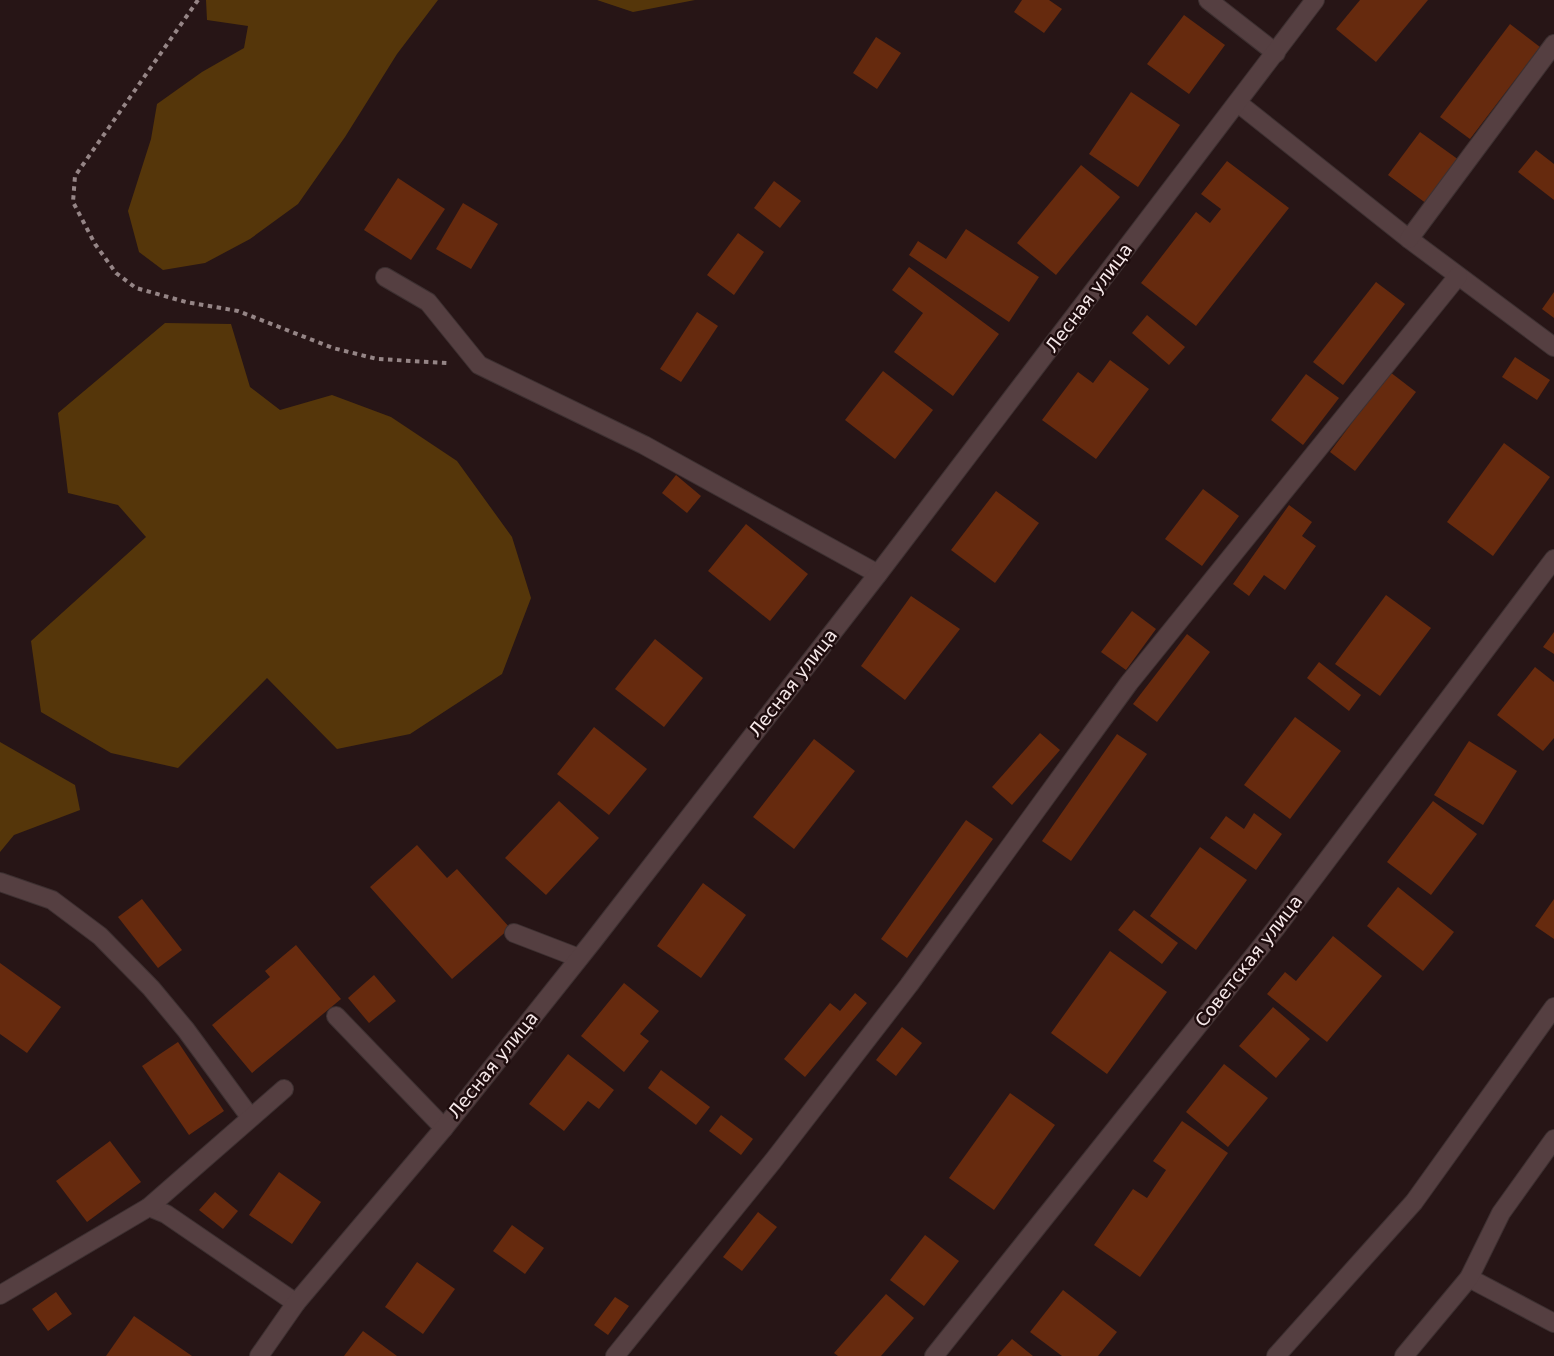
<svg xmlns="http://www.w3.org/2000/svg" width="1554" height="1356" font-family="'DejaVu Sans',sans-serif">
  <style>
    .forest { fill: #55360a }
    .building { fill: #662a0e }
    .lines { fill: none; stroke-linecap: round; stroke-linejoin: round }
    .minor-casing { stroke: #3d3031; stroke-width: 20 }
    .path { stroke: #958586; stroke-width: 4; stroke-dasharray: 4.5 4.5; stroke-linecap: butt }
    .minor { stroke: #553f41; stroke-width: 18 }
    .labels { text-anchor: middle; stroke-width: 5; stroke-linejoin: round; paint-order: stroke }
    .street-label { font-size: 18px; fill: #f6e8e9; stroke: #1e0c0d }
  </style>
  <rect width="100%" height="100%" fill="#271516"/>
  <g class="forest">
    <path d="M206,0H438L397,54L345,137L298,204L250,239L205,263L163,270L139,252L128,211L151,139L157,104L202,72L244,48L248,26L207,20Z"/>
    <path d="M597,0H695L633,12Z"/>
    <path d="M165,323L231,324L250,387L280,410L332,395L391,417L457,461L512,537L531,598L502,674L410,734L337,749L267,678L178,768L111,753L41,712L31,641L146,537L118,505L68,493L58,413Z"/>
    <path d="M0,742L75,785L80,810L14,835L0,852Z"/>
  </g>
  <g class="building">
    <path d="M1022,0H1049L1062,9L1044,33L1014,12Z"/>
    <path d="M1360,0H1428L1376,62L1336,29Z"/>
    <path d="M1184,15L1225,45L1189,94L1147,64Z"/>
    <path d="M1510,24L1540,47L1470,139L1440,117Z"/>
    <path d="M876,37L901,53L877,89L853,73Z"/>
    <path d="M1131,92L1180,125L1138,187L1089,154Z"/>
    <path d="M1420,132L1459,160L1427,204L1388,175Z"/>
    <path d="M1536,150L1554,164V200L1518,172Z"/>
    <path d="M1227,161L1289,208L1196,326L1141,283L1196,212L1210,223L1221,209L1201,194Z"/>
    <path d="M1081,165L1120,197L1056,275L1017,243Z"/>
    <path d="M398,178L445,209L411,260L364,230Z"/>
    <path d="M774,181L801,201L780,228L754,208Z"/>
    <path d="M463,203L498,224L471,269L436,249Z"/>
    <path d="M966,229L1039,277L1009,322L909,255L918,241L946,259Z"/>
    <path d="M738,233L764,252L734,295L707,275Z"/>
    <path d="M909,267L999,334L953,396L894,352L923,313L892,290Z"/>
    <path d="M1376,282L1405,304L1343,385L1313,362Z"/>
    <path d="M1554,292V318L1542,309Z"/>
    <path d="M697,312L718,326L681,382L660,369Z"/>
    <path d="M1147,315L1185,347L1169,365L1132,333Z"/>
    <path d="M1515,357L1550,380L1537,400L1502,377Z"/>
    <path d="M1110,360L1149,389L1096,459L1042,420L1078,372L1093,383Z"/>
    <path d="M883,371L933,410L895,459L845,420Z"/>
    <path d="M1390,372L1416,392L1355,471L1330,452Z"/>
    <path d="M1306,374L1339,398L1303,445L1271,420Z"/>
    <path d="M1504,443L1550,477L1493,556L1447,522Z"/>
    <path d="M676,475L701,496L687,513L662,493Z"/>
    <path d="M1203,489L1239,516L1202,566L1165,539Z"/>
    <path d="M996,491L1039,523L995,583L951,550Z"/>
    <path d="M1289,505L1312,522L1302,536L1316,546L1285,590L1264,575L1249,596L1233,584Z"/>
    <path d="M746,524L808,574L770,621L708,571Z"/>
    <path d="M1386,595L1431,628L1380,696L1335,664Z"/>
    <path d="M911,596L960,629L905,700L861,666Z"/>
    <path d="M1132,611L1156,629L1126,670L1101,652Z"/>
    <path d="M1554,632V654L1543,647Z"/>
    <path d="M1187,634L1210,652L1157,722L1133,704Z"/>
    <path d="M655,639L703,678L664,727L615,689Z"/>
    <path d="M1319,662L1361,695L1349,711L1307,678Z"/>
    <path d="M1535,667L1554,682V738L1543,751L1497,715Z"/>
    <path d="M1295,717L1341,751L1290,819L1244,785Z"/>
    <path d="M594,727L647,769L609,815L557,774Z"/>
    <path d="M1040,733L1060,750L1012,805L992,787Z"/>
    <path d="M1117,734L1147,754L1071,861L1042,841Z"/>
    <path d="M814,739L855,771L794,849L753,817Z"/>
    <path d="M1469,741L1517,771L1483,825L1434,795Z"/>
    <path d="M559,801L599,838L546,895L505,858Z"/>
    <path d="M1433,801L1477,834L1431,895L1387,862Z"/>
    <path d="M1254,813L1282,834L1256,870L1210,838L1226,816L1244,829Z"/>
    <path d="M966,820L993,839L907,958L881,939Z"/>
    <path d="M417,845L447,878L457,869L510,928L452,979L370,887Z"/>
    <path d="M1200,847L1247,880L1196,950L1150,916Z"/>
    <path d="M703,883L746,915L701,978L657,946Z"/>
    <path d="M1398,887L1454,932L1423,971L1367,926Z"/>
    <path d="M142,899L182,950L158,968L118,917Z"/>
    <path d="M1554,899V939L1535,926Z"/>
    <path d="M1134,910L1178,943L1162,964L1118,930Z"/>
    <path d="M1333,936L1382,976L1327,1042L1267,994L1285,972L1296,981Z"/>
    <path d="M296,945L341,999L252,1073L212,1025L270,977L265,971Z"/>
    <path d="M1110,951L1167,992L1107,1074L1051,1033Z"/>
    <path d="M0,963L61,1007L27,1053L0,1034Z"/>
    <path d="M374,975L396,1001L369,1023L348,998Z"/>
    <path d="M624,983L659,1011L640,1034L649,1041L624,1072L581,1036Z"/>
    <path d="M855,993L867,1003L805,1077L784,1059L830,1003L840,1011Z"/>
    <path d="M1273,1007L1310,1039L1276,1078L1239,1046Z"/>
    <path d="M902,1027L922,1043L896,1076L876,1060Z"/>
    <path d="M178,1042L224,1111L189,1135L142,1066Z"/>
    <path d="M568,1054L614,1090L599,1109L588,1101L564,1131L529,1104Z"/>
    <path d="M1224,1064L1268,1098L1228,1147L1186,1112Z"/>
    <path d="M661,1070L710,1107L696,1125L648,1088Z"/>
    <path d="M1010,1093L1055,1125L994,1210L949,1178Z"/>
    <path d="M721,1115L753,1139L741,1155L709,1131Z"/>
    <path d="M1182,1121L1228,1153L1140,1277L1094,1245L1133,1189L1147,1198L1166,1170L1153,1161Z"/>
    <path d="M110,1141L141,1182L87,1222L56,1181Z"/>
    <path d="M279,1172L321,1202L292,1244L249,1215Z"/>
    <path d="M215,1192L238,1211L223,1229L199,1210Z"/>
    <path d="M758,1212L777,1227L742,1271L723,1257Z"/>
    <path d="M512,1225L544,1248L525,1274L493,1251Z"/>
    <path d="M925,1235L959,1261L924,1306L890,1280Z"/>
    <path d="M417,1262L455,1289L423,1334L385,1307Z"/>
    <path d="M1063,1290L1117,1332L1098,1356H1062L1030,1332Z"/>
    <path d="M56,1292L72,1314L48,1331L32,1309Z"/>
    <path d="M886,1294L914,1318L881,1356H838L834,1353Z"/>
    <path d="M615,1297L629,1306L608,1335L594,1325Z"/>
    <path d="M134,1316L192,1356H106Z"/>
    <path d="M363,1331L397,1356H344Z"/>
    <path d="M1012,1339L1033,1356H997Z"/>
  </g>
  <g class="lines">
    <defs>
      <g id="minor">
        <path d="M1208,0L1276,53"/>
        <path d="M1238,103L1409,239L1554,347"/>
        <path d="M1409,239L1554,44"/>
        <path d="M385,277L428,302L479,365L644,445L878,574"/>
        <path d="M0,882L52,900L100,936L151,988L186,1030L250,1117"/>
        <path d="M514,933L579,958"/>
        <path d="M336,1016L444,1128"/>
        <path d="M149,1207L166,1214L296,1303"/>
        <path d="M1469,1278L1554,1323"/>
        <path d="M0,1295L149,1207L284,1089"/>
        <path d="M259,1356L296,1303L444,1128L593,941L878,574L1315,0"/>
        <path d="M615,1356L773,1161L909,985L1129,683L1458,276"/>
        <path d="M934,1356L1276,928L1554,559"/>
        <path d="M1276,1356L1414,1202L1554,1007"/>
        <path d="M1404,1356L1469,1278L1501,1213L1554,1139"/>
      </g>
    </defs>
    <use href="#minor" class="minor-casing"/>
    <path class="path" d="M198,0L75,176L73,202L95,244L116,273L136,288L186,302L238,311L333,348L377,359L448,363"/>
    <use href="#minor" class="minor"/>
  </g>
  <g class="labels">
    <g class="street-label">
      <text transform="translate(1089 298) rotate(-53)" y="6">Лесная улица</text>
      <text transform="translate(793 683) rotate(-52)" y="6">Лесная улица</text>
      <text transform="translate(1249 961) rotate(-52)" y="6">Советская улица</text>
      <text transform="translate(493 1065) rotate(-51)" y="6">Лесная улица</text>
    </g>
  </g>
</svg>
